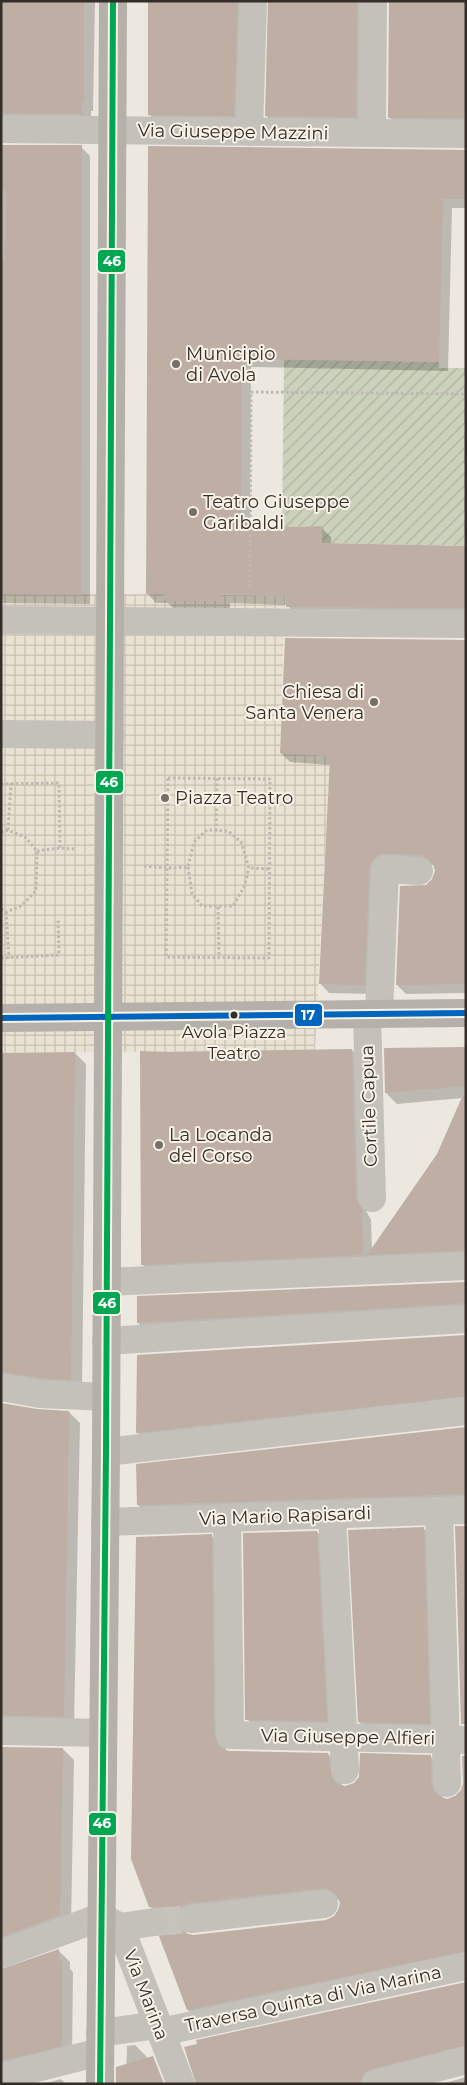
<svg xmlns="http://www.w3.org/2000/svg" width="467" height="2085" font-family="Montserrat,sans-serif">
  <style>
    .garden { fill: url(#garden-furrows) }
    .plaza { fill: url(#plaza-grid) }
    .shadow { fill: #0003; fill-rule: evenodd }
    .building { fill: #beaea3; fill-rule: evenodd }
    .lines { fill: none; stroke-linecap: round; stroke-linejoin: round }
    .street-tunnel { stroke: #c7c3bb; stroke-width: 28; stroke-dasharray: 28 14; stroke-linecap: butt }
    .path { stroke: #bdb8b2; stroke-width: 3; stroke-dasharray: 2.5 2.5; stroke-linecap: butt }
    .street { stroke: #c4c0ba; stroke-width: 28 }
    .secondary { stroke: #b5b0aa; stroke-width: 28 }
    .bus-1-casing { stroke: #f8f2e8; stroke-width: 10 }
    .bus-2-casing { stroke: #f8f2e8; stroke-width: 10 }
    .bus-1 { stroke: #0065bd; stroke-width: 6 }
    .bus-2 { stroke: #00a651; stroke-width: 6 }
    .poi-dot { fill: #756f68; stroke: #f8f2e8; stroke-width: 2 }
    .bus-dot { fill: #352e28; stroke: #f8f2e8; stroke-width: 2 }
    .labels { text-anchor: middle; stroke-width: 4; stroke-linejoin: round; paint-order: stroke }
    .bus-label { font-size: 17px; fill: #352e28; stroke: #f8f2e8 }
    .street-label { font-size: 18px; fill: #352e28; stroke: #f8f2e8 }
    .poi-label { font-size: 18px; fill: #352e28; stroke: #f8f2e8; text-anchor: start }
    .line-badge { stroke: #f8f2e8; stroke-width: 2 }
    .badge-label { font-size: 14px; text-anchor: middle; font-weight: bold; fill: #fff }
  </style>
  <defs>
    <pattern id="garden-furrows" width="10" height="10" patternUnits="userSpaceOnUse" patternTransform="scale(1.25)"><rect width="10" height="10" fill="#cbd1bb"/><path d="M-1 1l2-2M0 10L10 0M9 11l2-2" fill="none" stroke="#afb4a1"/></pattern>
    <pattern id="plaza-grid" width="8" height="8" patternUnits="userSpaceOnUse" patternTransform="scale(1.25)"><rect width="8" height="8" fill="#e9e1d1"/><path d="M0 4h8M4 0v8" fill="none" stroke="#c8c1b3"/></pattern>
  </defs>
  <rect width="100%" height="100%" fill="#ece8e0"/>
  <path class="garden" d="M284,359L439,362V368H466V546L322,543V526L282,527Z"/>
  <path class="plaza" d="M1,594H164L165,601H221V595L285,596L280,753L330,756L315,1050L1,1053Z"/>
  <g class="shadow">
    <path d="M1,1H95L93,111H91V123L1,126Z"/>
    <path d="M149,1H252L243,125L158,124L149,114Z"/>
    <path d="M269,1H370L365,126L276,125L266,116Z"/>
    <path d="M466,1V127L398,126L389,117Z"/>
    <path d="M1,146L81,147L90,156V604L1,603Z"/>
    <path d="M149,147L466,151V208H452L448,371L251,367L250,525L282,528H322L331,537V545L466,547V617L297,616L287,605L230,603V610H175L168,603H156L147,593Z"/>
    <path d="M466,641V993L406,994L397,985L426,886L433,880L436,871L434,866L430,864L396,862L373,994L329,993L320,983L331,765L290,762L281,753Z"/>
    <path d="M466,1048V1262L152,1274L142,1264V1052L352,1050L361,1060L365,1209L371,1220L372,1251L438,1154L462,1098L397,1104L386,1093Z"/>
    <path d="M75,1053L86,1064L82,1390L1,1387V1054Z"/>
    <path d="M466,1283V1315L150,1334L138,1323Z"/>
    <path d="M466,1336V1407L149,1444L137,1432Z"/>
    <path d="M1,1404L37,1411L69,1412L80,1423L74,1727L1,1731Z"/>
    <path d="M466,1428V1506L149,1516L138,1505Z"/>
    <path d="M423,1528L434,1539L440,1734L370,1733L359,1722Z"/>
    <path d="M317,1532L328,1543L337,1732L258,1730L247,1719Z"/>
    <path d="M211,1535L222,1547L226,1751L328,1754L339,1765L342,1786L345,1787L430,1756L441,1767L442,1796L443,1799L448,1800L456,1797L462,1791L466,1756V1963L199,2021L188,2010L169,1929L171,1918H161L150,1906ZM335,1899L340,1900V1910L334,1917L326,1921L193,1936L186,1933L188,1924Z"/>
    <path d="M1,1748L63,1749L74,1760L71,1926L1,1954Z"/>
    <path d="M59,1951L70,1962V1969L73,1972L72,2056L1,2077V1970Z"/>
    <path d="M466,1983V2058L376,2084H209Z"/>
    <path d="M135,2045L146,2056L156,2084H126L127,2046Z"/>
    <path d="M466,2077V2084H442Z"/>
    <path d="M61,2079L66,2084H43Z"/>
  </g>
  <g class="building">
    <path d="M1,1H84V102H82V114L1,113Z"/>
    <path d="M148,1H238L234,116L148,115Z"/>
    <path d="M268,1H357L356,117L265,116Z"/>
    <path d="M389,1H466V118H388Z"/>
    <path d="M1,145H82L81,595L1,594V261H5L6,191L1,190Z"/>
    <path d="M148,146L466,150V199H443L439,362L242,359L241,523L282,527L322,526V543L466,546V608L286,607V596L221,594V601H165L164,594H146Z"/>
    <path d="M285,638L466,640V984L396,985L400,886L426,885L432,879L435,871L433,864L427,858L420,855L386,853L378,855L372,860L369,868L365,985L319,984L330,756L280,753Z"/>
    <path d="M466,1047V1086L385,1093L384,1048Z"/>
    <path d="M352,1049L356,1198L362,1209L363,1255L141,1265L140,1051L169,1052Z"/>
    <path d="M75,1052L71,1380L42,1378L1,1372V1053Z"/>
    <path d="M466,1088V1250L367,1255L437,1154Z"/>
    <path d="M466,1282V1303L137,1323V1296Z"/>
    <path d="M466,1335V1396L136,1433L137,1355Z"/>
    <path d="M1,1403L37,1409L69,1411L64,1717L1,1715Z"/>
    <path d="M466,1427V1494L137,1505L136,1464Z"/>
    <path d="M455,1526H466V1724H461Z"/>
    <path d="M424,1527L430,1724L358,1722L348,1530Z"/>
    <path d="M317,1531L327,1721L245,1720L243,1533Z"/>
    <path d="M212,1534L214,1735L217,1743L222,1749L230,1751L328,1753L332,1778L337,1784L345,1786L354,1783L359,1777L360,1753L431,1755V1783L434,1791L439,1796L447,1799L455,1796L461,1790L463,1783L462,1756H466V1951L187,2010L159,1936L168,1928L169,1919L166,1912L160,1908L149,1907L131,1859L136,1537ZM323,1888L330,1890L336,1894L340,1903L338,1910L334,1916L326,1920L193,1935L184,1933L178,1928L176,1921L177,1912L182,1906L189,1903Z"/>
    <path d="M1,1747L63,1748L60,1915L1,1937Z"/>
    <path d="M59,1949V1961L62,1960V2046L1,2061V1969Z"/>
    <path d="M466,1982V2045L371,2069L364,2073L360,2084H196L184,2047L197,2044L196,2040Z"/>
    <path d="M153,2056L164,2084H116V2067Z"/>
  </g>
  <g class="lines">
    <path class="street-tunnel" d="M154,1922L191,1919"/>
    <g class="path">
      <path d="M250,587L251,392L466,394"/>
      <path d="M168,778L270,779L269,958L166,957Z"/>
      <path d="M1,784L59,783L60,848"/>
      <path d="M8,830L11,783"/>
      <path d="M216,831L217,778"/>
      <path d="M1,832L8,830L25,837L37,851L36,891L21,906L6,912"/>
      <path d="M37,851L60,848L74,849"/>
      <path d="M144,866L167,868L188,867L194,842L207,830L228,831L241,842L249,868L270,869"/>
      <path d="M188,867L192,894L202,906H233L244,887L249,868"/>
      <path d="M218,907L219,957"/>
      <path d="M1,909L6,912"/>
      <path d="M6,912L9,958"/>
      <path d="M1,958L59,955L58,918"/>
    </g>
    <g class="street">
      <path d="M1,129L466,134"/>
      <path d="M249,132L253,3"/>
      <path d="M372,133L373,1"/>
      <path d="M1,620L466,624"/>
      <path d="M1,734L110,735"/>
      <path d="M379,1014L385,869L419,871"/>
      <path d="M367,1015L372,1198"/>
      <path d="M107,1282L466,1266"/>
      <path d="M106,1341L466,1319"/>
      <path d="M1,1387L40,1394L106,1397"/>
      <path d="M106,1452L466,1411"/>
      <path d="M439,1511L447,1783"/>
      <path d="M332,1515L345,1770"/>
      <path d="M227,1518L230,1735L466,1740"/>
      <path d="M105,1522L466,1510"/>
      <path d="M1,1731L103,1733"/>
      <path d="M191,1919L324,1904"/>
      <path d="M120,1927L154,1922"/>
      <path d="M1,1954L101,1917L120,1927L181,2084"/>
      <path d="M161,2032L466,1966"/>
      <path d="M100,2033L158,2025"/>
      <path d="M1,2077L100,2052"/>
      <path d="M375,2084L466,2060"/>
    </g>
    <g class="secondary">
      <path d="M1,1018L466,1013"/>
      <path d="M100,2084L106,1452L113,1"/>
    </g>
    <defs>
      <path id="bus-1" d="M1,1018L466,1013"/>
      <path id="bus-2" d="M100,2084L106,1452L113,1"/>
    </defs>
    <use href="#bus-1" class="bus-1-casing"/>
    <use href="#bus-2" class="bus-2-casing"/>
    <use href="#bus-1" class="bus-1"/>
    <use href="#bus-2" class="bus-2"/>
  </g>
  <g class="poi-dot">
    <circle cx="176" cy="364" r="5"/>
    <circle cx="193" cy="512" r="5"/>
    <circle cx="374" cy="702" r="5"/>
    <circle cx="165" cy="798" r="5"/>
    <circle cx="159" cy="1145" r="5"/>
  </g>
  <circle class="bus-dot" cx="234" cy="1015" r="4.5"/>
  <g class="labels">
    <g class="bus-label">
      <text x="234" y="1038">Avola Piazza<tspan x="234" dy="21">Teatro</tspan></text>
    </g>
    <g class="street-label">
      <text transform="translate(233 132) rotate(1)" y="6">Via Giuseppe Mazzini</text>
      <text transform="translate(369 1106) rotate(-92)" y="6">Cortile Capua</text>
      <text transform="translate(285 1516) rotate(-2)" y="6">Via Mario Rapisardi</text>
      <text transform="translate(348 1737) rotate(1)" y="6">Via Giuseppe Alfieri</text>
      <text transform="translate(146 1995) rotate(69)" y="6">Via Marina</text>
      <text transform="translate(313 1999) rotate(-12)" y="6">Traversa Quinta di Via Marina</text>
    </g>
    <g class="poi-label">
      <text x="186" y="360">Municipio<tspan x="186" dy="21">di Avola</tspan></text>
      <text x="203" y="508">Teatro Giuseppe<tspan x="203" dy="21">Garibaldi</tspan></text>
      <text x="364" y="698" text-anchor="end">Chiesa di<tspan x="364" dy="21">Santa Venera</tspan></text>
      <text x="175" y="804">Piazza Teatro</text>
      <text x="169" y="1141">La Locanda<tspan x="169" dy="21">del Corso</tspan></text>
    </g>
  </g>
  <g class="line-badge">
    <rect x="97" y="249" width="29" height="24" rx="5" fill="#00a651"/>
    <rect x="95" y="770" width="29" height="24" rx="5" fill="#00a651"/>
    <rect x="294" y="1003" width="29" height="24" rx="5" fill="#0065bd"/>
    <rect x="92" y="1291" width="29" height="24" rx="5" fill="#00a651"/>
    <rect x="88" y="1812" width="29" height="24" rx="5" fill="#00a651"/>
  </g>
  <g class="badge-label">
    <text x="112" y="266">46</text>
    <text x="109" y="787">46</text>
    <text x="308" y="1020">17</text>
    <text x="107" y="1308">46</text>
    <text x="102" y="1828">46</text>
  </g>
  <rect width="467" height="2085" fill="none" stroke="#352e28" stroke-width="5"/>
</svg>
